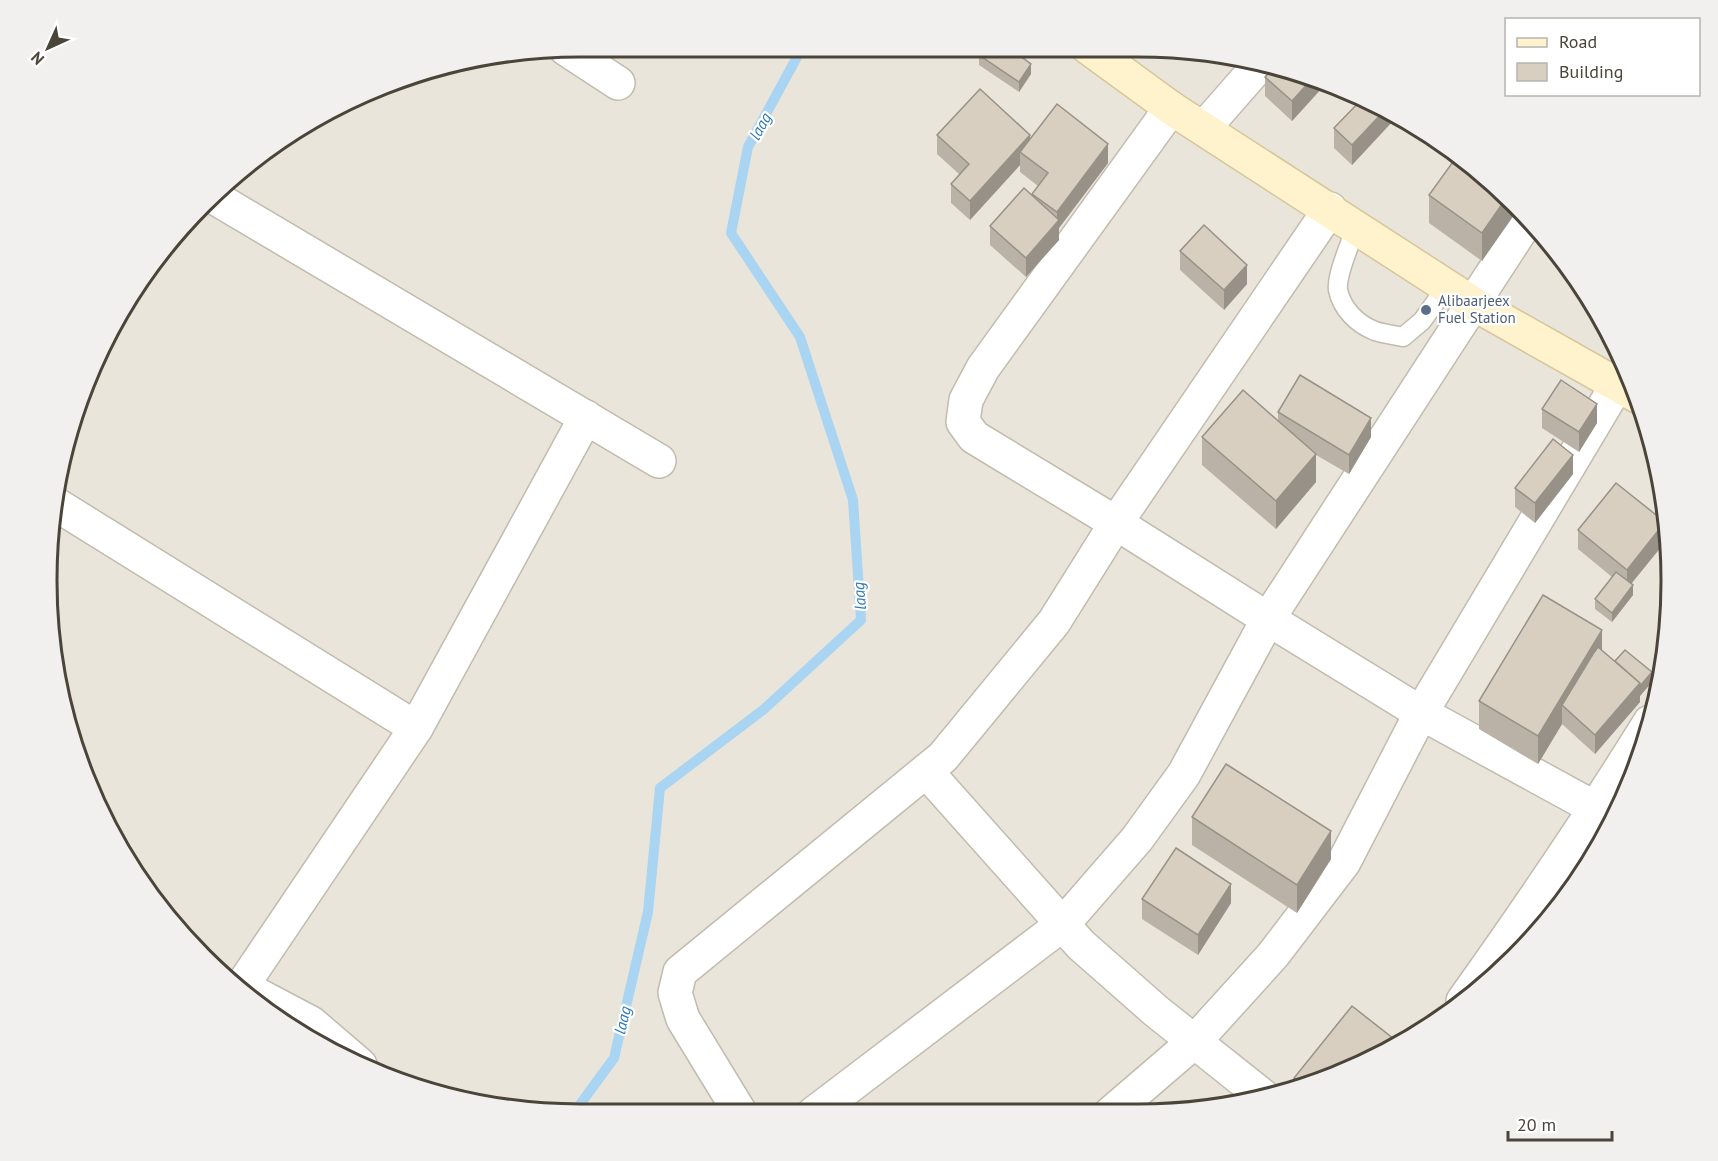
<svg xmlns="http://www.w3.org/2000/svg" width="1718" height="1161" font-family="'PT Sans',sans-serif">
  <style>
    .residential { fill: #eae5da }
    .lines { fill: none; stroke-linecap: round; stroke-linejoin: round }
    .stream { stroke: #a9d4f2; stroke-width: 10 }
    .lane-casing { stroke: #c2bbae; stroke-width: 21 }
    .street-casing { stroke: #c2bbae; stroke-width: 36 }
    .secondary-casing { stroke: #d6c79b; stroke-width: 36 }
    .lane { stroke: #fff; stroke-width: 18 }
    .street { stroke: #fff; stroke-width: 33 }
    .secondary { stroke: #fff3cd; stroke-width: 33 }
    .wall { fill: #bab2a6 }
    .shaded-wall { fill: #979187 }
    .building { fill: #d8cfc1; stroke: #979187; stroke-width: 1.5 }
    .service-dot { fill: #5c6f8a; stroke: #fff; stroke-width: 2 }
    .labels { text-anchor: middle; stroke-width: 4.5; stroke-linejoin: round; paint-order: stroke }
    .service-label { font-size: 15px; fill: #4e5e75; stroke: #fff; text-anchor: start }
    .water-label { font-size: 16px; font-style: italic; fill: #2e7ab2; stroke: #fff }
    .rim { fill: none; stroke: #4b4439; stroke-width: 3 }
  </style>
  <rect width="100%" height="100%" fill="#f6f3ec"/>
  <path class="residential" d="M581,46H1137L1241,57L1374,102L1515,203L1581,284L1631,376L1661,476L1671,580L1661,684L1631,785L1582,877L1515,958L1434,1024L1342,1074L1242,1104L1138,1114H581L477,1104L344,1059L203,958L118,847L57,685L48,545L87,376L157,255L284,137L409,75Z"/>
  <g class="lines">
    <path class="stream" d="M573,1114L614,1058L648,912L660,788L763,710L861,620L853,500L800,337L731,233L748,147L803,46"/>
    <defs>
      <path id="lane" d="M1356,227C1351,242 1336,275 1338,290C1342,309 1357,324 1375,331C1384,334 1394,335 1403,337L1422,321L1447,286"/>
      <g id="street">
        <path d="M566,49L618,83"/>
        <path d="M1171,108L983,368L966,400L963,422L974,437L1116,523L1268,619L1421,713L1613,818"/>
        <path d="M1204,128L1261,63"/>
        <path d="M217,199L659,461"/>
        <path d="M57,505L416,728"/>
        <path d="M926,771L1081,945L1156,1011L1264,1097"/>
        <path d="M242,986L416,728L586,417"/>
        <path d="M243,987L311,1023L360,1065"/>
        <path d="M1463,1001C1528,910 1591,817 1650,722"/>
        <path d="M741,1114L683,1019L675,993L680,972L943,757L1054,622L1116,523L1330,209"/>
        <path d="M813,1114L1063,924L1137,839L1184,774L1268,619L1528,219"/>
        <path d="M1110,1114L1195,1041L1273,955L1344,862L1421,713L1617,385"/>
      </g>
      <path id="secondary" d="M1086,46L1171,108L1474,304L1637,396"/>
    </defs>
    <use href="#lane" class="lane-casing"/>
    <use href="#street" class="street-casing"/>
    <use href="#secondary" class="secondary-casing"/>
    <use href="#lane" class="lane"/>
    <use href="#street" class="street"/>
    <use href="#secondary" class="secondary"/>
  </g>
  <g class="wall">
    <path d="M979,55L1031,74L1019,92L979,65Z"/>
    <path d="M1265,77L1322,84V88L1292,121L1265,96Z"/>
    <path d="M1392,115V122L1352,165L1334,148V128Z"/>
    <path d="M937,135L1030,139L1108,163L1059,228V240L1026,277L990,245V226L1032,196V194L1038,186L1020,172V165L970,220L951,203V184L960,175L937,154Z"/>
    <path d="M1429,195L1515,203L1482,261L1429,223Z"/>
    <path d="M1554,250L1574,274L1554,257Z"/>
    <path d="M1180,251L1247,284L1224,310L1180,270Z"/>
    <path d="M1542,409L1597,423L1579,452L1542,428Z"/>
    <path d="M1278,412L1371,437L1349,474L1316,455V482L1276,529L1202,465V437L1278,420Z"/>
    <path d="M1573,474L1535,523L1515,507V488Z"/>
    <path d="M1578,530L1665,542L1631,584L1633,595L1612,622L1595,609V599L1612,577L1578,549Z"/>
    <path d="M1671,570V587L1667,582V572Z"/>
    <path d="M1602,650L1615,661L1652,682L1640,696V702L1595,754L1562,724L1538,764L1479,729V701Z"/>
    <path d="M1192,817L1331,859L1297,913L1192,845Z"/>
    <path d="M1142,899L1231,903L1198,955L1142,919Z"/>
    <path d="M1342,1074L1294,1088V1078Z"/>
  </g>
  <g class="shaded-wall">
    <path d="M1031,64V74L1019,92V82Z"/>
    <path d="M1311,80L1322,84V88L1292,121V101Z"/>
    <path d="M1385,110L1392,115V122L1352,165V145Z"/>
    <path d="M1030,135V154L1020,152V165L970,220V201Z"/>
    <path d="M1108,144V163L1059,228V240L1026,277V258L1057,223V212Z"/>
    <path d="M1507,197L1515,203L1519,208L1482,261V233Z"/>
    <path d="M1247,265V284L1224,310V290Z"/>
    <path d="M1597,404V423L1579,452V432Z"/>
    <path d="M1371,418V437L1349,474V455Z"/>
    <path d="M1316,454V482L1276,529V501Z"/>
    <path d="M1573,455V474L1535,523V503Z"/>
    <path d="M1665,522V542L1627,589V570Z"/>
    <path d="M1633,585V595L1612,622V613Z"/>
    <path d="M1602,630V658L1562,705V724L1538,764V736Z"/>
    <path d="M1652,672V682L1640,696V686Z"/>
    <path d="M1640,683V702L1595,754V735Z"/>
    <path d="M1331,831V859L1297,913V885Z"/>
    <path d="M1231,884V903L1198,955V935Z"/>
  </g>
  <g class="building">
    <path d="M985,46H1006L1031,64L1019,82L979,55Z"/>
    <path d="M1274,68L1311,80L1292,101L1265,77Z"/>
    <path d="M980,89L1030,135L970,201L951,184L969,164L937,135Z"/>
    <path d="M1363,98L1374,102L1385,110L1352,145L1334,128Z"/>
    <path d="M1057,104L1108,144L1057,212L1032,194L1048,173L1020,152Z"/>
    <path d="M1455,159L1507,197L1482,233L1429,195Z"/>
    <path d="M1024,188L1059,220L1026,258L990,226Z"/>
    <path d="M1204,225L1247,265L1224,290L1180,251Z"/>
    <path d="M1300,375L1371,418L1349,455L1278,412Z"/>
    <path d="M1561,380L1597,404L1579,432L1542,409Z"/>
    <path d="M1243,390L1316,454L1276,501L1202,437Z"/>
    <path d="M1553,439L1573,455L1535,503L1515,488Z"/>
    <path d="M1616,483L1665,522L1627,570L1578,530Z"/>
    <path d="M1671,570V578L1667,572Z"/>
    <path d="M1616,572L1633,585L1612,613L1595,599Z"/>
    <path d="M1543,595L1602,630L1538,736L1479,701Z"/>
    <path d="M1598,647L1640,683L1595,735L1562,705L1593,654Z"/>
    <path d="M1625,650L1652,672L1640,686V683L1615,661Z"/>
    <path d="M1226,764L1331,831L1297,885L1192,817Z"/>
    <path d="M1176,848L1231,884L1198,935L1142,899Z"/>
    <path d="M1352,1006L1399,1043L1342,1074L1304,1085L1294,1078Z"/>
  </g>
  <circle class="service-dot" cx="1426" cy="310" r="6"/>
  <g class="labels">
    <g class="service-label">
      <text x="1438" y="306">Alibaarjeex<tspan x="1438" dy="17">Fuel Station</tspan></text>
    </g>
    <g class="water-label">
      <text transform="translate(760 126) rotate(-61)" y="6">laag</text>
      <text transform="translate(859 596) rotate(-94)" y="6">laag</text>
      <text transform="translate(622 1020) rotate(-77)" y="6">laag</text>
    </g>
  </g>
  <path d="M0 0H1718V1161H0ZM580 57H1138A523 523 0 0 1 1661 580V581A523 523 0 0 1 1138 1104H580A523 523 0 0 1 57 581V580A523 523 0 0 1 580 57Z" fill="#f1f0ef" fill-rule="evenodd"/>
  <path class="rim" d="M580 57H1138A523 523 0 0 1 1661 580V581A523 523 0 0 1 1138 1104H580A523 523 0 0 1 57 581V580A523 523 0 0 1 580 57Z"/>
  <rect x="1505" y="18" width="195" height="78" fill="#ffffff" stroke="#b7b4b0" stroke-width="1.5"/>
  <rect x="1517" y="38" width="30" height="9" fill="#fff3cd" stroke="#b7b4b0" stroke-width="1.5"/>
  <text x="1559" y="48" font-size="18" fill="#4b4439">Road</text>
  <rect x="1517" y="63" width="30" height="18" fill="#d8cfc1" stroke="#b7b4b0" stroke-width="1.5"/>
  <text x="1559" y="78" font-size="18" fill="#4b4439">Building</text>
  <g transform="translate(48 48) rotate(225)" stroke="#ffffff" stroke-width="4.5" paint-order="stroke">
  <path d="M0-4.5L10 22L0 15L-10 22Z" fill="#4b4439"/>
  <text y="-9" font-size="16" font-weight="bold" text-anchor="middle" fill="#4b4439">N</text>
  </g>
  <path d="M1508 1131v9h104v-9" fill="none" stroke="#4b4439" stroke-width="3"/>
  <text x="1517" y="1131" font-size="18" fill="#4b4439" stroke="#ffffff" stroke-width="4.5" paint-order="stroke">20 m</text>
</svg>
